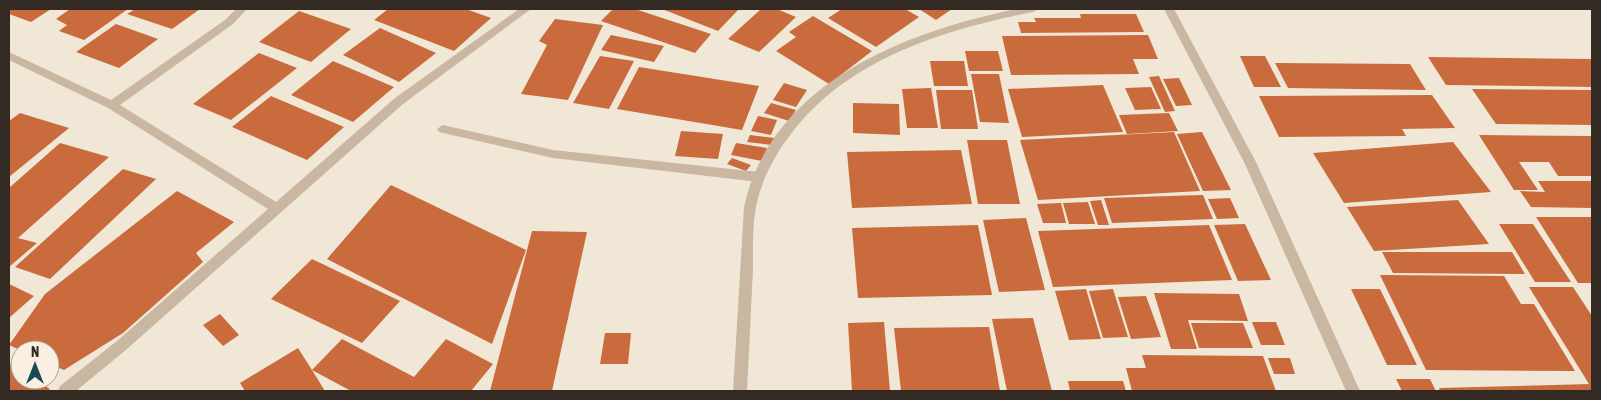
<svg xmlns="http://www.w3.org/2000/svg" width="1601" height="400" font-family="'Asap Condensed',sans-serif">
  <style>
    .building { fill: #c96b3c }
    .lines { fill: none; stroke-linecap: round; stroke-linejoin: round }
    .lane { fill: #c9b7a2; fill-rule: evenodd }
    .street { fill: #c9b7a2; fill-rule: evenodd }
  </style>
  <rect width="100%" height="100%" fill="#f1e7d6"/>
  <g class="building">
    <path d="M9,9H51L31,22L9,14Z"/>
    <path d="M70,9H128L84,40L59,31L67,25L56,19Z"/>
    <path d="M135,9H200L172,29L127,14Z"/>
    <path d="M388,9H466L491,18L454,51L374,20Z"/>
    <path d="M613,9H635L711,34L695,53L601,21Z"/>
    <path d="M662,9H739L718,31Z"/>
    <path d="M761,9H777L796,17L759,52L728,39Z"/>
    <path d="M842,9H905L919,17L876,47L828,18Z"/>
    <path d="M919,9H952L936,20Z"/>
    <path d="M299,11L351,29L311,62L259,42Z"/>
    <path d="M1080,14H1136L1144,32L1021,33L1018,22H1036L1034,18H1081Z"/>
    <path d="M813,16L872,51L829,84L776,51L796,37L789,32Z"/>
    <path d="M555,19L603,25L568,100L521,94L547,45L539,41Z"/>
    <path d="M116,24L158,39L119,68L76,52Z"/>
    <path d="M380,28L436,53L399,82L343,55Z"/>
    <path d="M611,35L664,46L654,62L601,50Z"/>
    <path d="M1148,35L1158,59H1133L1139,74L1011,75L1002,36Z"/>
    <path d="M965,51H998L1003,71H969Z"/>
    <path d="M259,53L297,68L231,120L193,104Z"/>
    <path d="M600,56L634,61L609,109L573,103Z"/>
    <path d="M1240,56H1265L1281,87H1254Z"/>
    <path d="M1428,57L1592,59V87L1446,85Z"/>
    <path d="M333,61L394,87L353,122L291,95Z"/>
    <path d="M930,61H964L968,86H934Z"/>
    <path d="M1275,63L1410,64L1426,90L1288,88Z"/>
    <path d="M639,67L759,86L742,130L617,109Z"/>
    <path d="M971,74H999L1009,123L980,122Z"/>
    <path d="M1159,76L1175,111L1165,112L1149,77Z"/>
    <path d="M1179,78L1192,105L1176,106L1163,79Z"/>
    <path d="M784,83L807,90L796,107L773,100Z"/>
    <path d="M1103,85L1123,132L1022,137L1008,89Z"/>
    <path d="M1151,87L1161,109L1135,110L1125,88Z"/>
    <path d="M931,88L938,128H907L902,89Z"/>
    <path d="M1472,89L1592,90V125L1496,124Z"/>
    <path d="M936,90H972L978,129H941Z"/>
    <path d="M1432,95L1455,128L1402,129L1406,136L1279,137L1259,96Z"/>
    <path d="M271,96L344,127L307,160L232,127Z"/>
    <path d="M771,103L796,110L789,121L764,113Z"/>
    <path d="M853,103L899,104L900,135L853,133Z"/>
    <path d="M20,113L69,128L9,177V121Z"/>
    <path d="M1169,113L1178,131L1127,134L1119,115Z"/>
    <path d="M758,116L777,120L771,135L751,131Z"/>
    <path d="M681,131L723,134L718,159L675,156Z"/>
    <path d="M1174,132L1200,191L1038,200L1020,140Z"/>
    <path d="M1202,132L1231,190L1203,191L1177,134Z"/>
    <path d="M750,135L774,138L772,145L747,142Z"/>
    <path d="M1479,135L1592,136V176H1558L1549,162H1519L1538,190H1514Z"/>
    <path d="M967,140H1007L1020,204H978Z"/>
    <path d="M1453,142L1491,192L1344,203L1313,153Z"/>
    <path d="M60,143L109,157L18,238L37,243L9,267V188Z"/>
    <path d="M736,143L767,148L762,161L731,155Z"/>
    <path d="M961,150L972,204L852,208L847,152Z"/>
    <path d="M732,158L751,165L746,171L727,164Z"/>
    <path d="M123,169L156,179L50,279L15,267Z"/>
    <path d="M1538,181H1592V208L1531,207L1520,191L1545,192Z"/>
    <path d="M391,185L526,250L492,344L327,259Z"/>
    <path d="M177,191L234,222L196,253L203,262L123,333L64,370L50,364V350H20L9,345L45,294Z"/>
    <path d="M1203,195L1213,219L1112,223L1104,198Z"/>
    <path d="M1230,198L1239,218L1217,219L1208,199Z"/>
    <path d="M1101,200L1109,225H1098L1090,201Z"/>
    <path d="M1458,200L1489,244L1374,251L1347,207Z"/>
    <path d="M1088,202L1095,224H1069L1063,203Z"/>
    <path d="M1061,203L1066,223H1043L1037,204Z"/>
    <path d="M1536,217H1592V283H1578Z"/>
    <path d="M1026,218L1045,290L999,292L983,220Z"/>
    <path d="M1245,224L1271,280L1238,281L1214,225Z"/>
    <path d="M1499,224H1533L1571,282H1535Z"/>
    <path d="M978,225L992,295L858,298L852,228Z"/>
    <path d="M1209,225L1232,280L1053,287L1038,231Z"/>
    <path d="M532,231L587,232L552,391H490Z"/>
    <path d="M1382,252H1512L1525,274L1393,273Z"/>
    <path d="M312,259L400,301L362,343L271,299Z"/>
    <path d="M1380,275L1504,276L1521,304H1534L1575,371L1426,370Z"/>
    <path d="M9,284L34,296L9,318Z"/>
    <path d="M1529,287H1573L1592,316V384H1589Z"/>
    <path d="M1086,289L1101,339L1069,340L1055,291Z"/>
    <path d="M1113,289L1128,337L1103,338L1089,291Z"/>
    <path d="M1351,289H1380L1417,365H1387Z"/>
    <path d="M1154,293L1239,294L1248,321L1188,320L1197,349H1171Z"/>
    <path d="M1146,296L1161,337L1131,339L1118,297Z"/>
    <path d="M220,314L239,335L223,346L203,325Z"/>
    <path d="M1033,318L1052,391H1007L992,319Z"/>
    <path d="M884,322L890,391H852L848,323Z"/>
    <path d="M1252,322H1276L1285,345H1261Z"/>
    <path d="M1191,323H1243L1253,348H1199Z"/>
    <path d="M989,327L1000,391H901L894,328Z"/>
    <path d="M605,333H631L628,364H600Z"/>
    <path d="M342,339L414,377L446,339L493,364L471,391H351L312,370L325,391H245L240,383L298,348L312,370Z"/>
    <path d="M1142,355L1263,356L1276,391H1132L1126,368H1146Z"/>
    <path d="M1268,358H1290L1295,374H1274Z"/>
    <path d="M9,363L20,370V380H36L50,389L47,391H9Z"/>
    <path d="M1396,379H1430L1436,391H1402Z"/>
    <path d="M1068,381H1123L1126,391H1070Z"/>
    <path d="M1591,384L1592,391H1440L1439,388Z"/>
  </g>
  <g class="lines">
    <path class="lane" d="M443,125L553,150L759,172L765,177L759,182L553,158L439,132L437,129Z"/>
    <g class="street">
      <path d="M236,9H247L233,24L120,105L276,202L395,98L519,9H531L403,104L127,349L76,391H58L60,386L117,341L268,209L108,108L9,60V52L111,100L225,20Z"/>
      <path d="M1017,9H1038L1033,12C944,30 849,58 791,134C777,152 764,175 758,198C752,221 753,246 753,269C751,310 749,351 747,391H733L744,207C771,83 907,31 1017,9Z"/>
      <path d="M1164,9H1174L1256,162L1360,391H1346L1244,162Z"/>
    </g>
  </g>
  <rect width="1601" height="400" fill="none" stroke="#332a24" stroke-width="20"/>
  <g transform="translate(35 365)"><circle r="24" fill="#f9f0e2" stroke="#aaa196"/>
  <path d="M0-4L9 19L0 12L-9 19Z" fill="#1a4b55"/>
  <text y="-8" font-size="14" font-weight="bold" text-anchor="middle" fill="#332a24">N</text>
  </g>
</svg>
